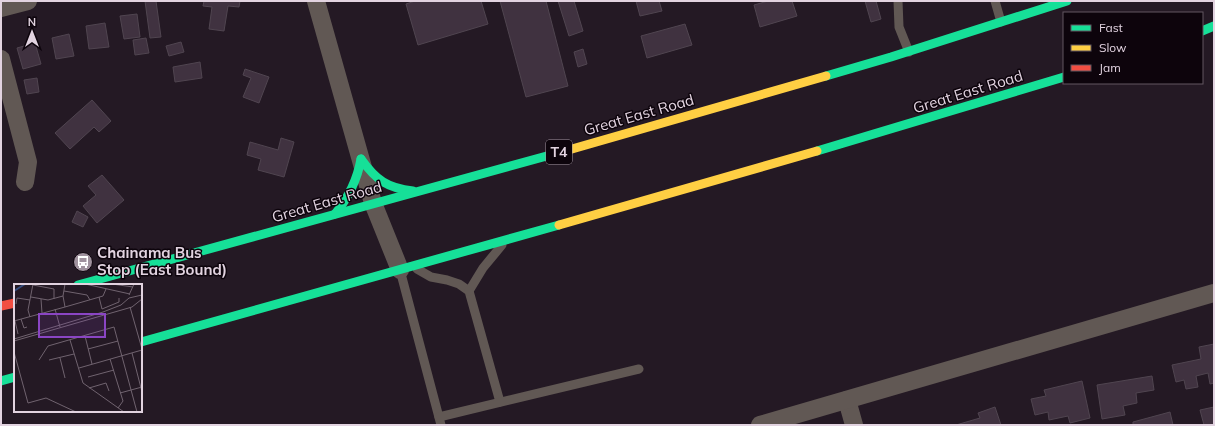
<svg xmlns="http://www.w3.org/2000/svg" width="1215" height="426" font-family="Mulish,sans-serif">
  <style>
    .building { fill: #403240; stroke: #504550 }
    .lines { fill: none; stroke-linecap: round; stroke-linejoin: round }
    .lane { stroke: #615854; stroke-width: 9 }
    .street { stroke: #615854; stroke-width: 18 }
    .fast { stroke: #16e098; stroke-width: 9 }
    .slow { stroke: #ffcf43; stroke-width: 9 }
    .jam { stroke: #f24e42; stroke-width: 9 }
    .labels { text-anchor: middle; stroke-width: 3; stroke-linejoin: round; paint-order: stroke }
    .shield { fill: #0d040c; stroke: #a295a0; stroke-width: 1 }
    .shield-label { font-size: 14px; font-weight: bold; fill: #e2d3e0 }
    .street-label { font-size: 15px; fill: #e2d3e0; stroke: #0d040c }
    .poi-label { font-size: 15px; font-weight: bold; fill: #e2d3e0; stroke: #0d040c; text-anchor: start }
    .inset-river { fill: none; stroke: #344c7e; stroke-width: 2 }
    .inset-road { fill: none; stroke: #70636f; stroke-width: 1 }
    .view { fill: #8a45c4; fill-opacity: 0.15; stroke: #8a45c4; stroke-width: 2 }
    .inset-edge { fill: none; stroke: #e2d3e0; stroke-width: 2 }
  </style>
  <rect width="100%" height="100%" fill="#241924"/>
  <g class="building">
    <path d="M145,1H156L161,37L150,38Z"/>
    <path d="M204,1H240L239,7L228,6L224,31L209,29L212,7L203,6Z"/>
    <path d="M415,1H481L488,24L418,45L406,4Z"/>
    <path d="M500,1H546L568,86L526,97Z"/>
    <path d="M558,1H574L583,31L569,36Z"/>
    <path d="M636,1H659L662,11L640,16Z"/>
    <path d="M768,1H792L797,16L760,27L754,5Z"/>
    <path d="M865,1H876L881,19L871,22Z"/>
    <path d="M137,14L140,37L124,39L120,16Z"/>
    <path d="M105,23L109,47L89,49L86,26Z"/>
    <path d="M685,24L692,45L647,58L641,36Z"/>
    <path d="M69,34L74,56L56,59L52,38Z"/>
    <path d="M146,38L149,53L135,55L133,40Z"/>
    <path d="M181,42L184,52L169,56L166,46Z"/>
    <path d="M35,43L41,64L23,69L17,48Z"/>
    <path d="M583,49L587,64L578,67L574,52Z"/>
    <path d="M200,62L202,78L175,82L173,67Z"/>
    <path d="M245,69L269,77L259,103L243,97L251,78L243,75Z"/>
    <path d="M37,78L39,92L27,94L24,80Z"/>
    <path d="M92,100L111,121L99,132L94,127L70,149L55,133Z"/>
    <path d="M281,138L294,142L284,177L258,170L261,159L247,155L250,142L278,150Z"/>
    <path d="M102,175L124,200L97,223L83,206L96,195L88,186Z"/>
    <path d="M77,211L88,217L83,227L72,222Z"/>
    <path d="M1214,344V383L1210,384L1208,373L1196,376L1198,387L1186,389L1184,380L1176,382L1172,365L1201,359L1199,347Z"/>
    <path d="M1152,376L1154,390L1136,393L1137,403L1123,406L1125,415L1102,419L1097,385Z"/>
    <path d="M1082,381L1090,418L1070,423L1068,416L1049,420L1048,412L1035,415L1031,399L1046,396L1044,390Z"/>
    <path d="M995,407L1001,425H956L980,418L978,413Z"/>
    <path d="M1214,407V425H1204L1200,410Z"/>
    <path d="M1170,412L1173,425H1133V422Z"/>
  </g>
  <g class="lines">
    <g class="lane">
      <path d="M898,1L899,27L909,52"/>
      <path d="M995,1L1001,22"/>
      <path d="M417,269L431,277L447,280L459,284L469,291L500,402"/>
      <path d="M400,270L441,425"/>
      <path d="M469,291L483,268L502,245"/>
      <path d="M439,417L639,369"/>
    </g>
    <g class="street">
      <path d="M316,1L373,203L400,270"/>
      <path d="M1,8L28,1"/>
      <path d="M1,59L28,162L25,182"/>
      <path d="M847,400L854,425"/>
      <path d="M760,425L1214,293"/>
    </g>
    <g class="fast">
      <path d="M1202,31L1214,26"/>
      <path d="M826,76L891,57L1067,1"/>
      <path d="M817,151L1064,77"/>
      <path d="M361,159C376,180 387,188 413,191"/>
      <path d="M335,214C349,197 357,181 361,159"/>
      <path d="M78,285L565,151"/>
      <path d="M141,342L559,225"/>
      <path d="M1,381L15,377"/>
    </g>
    <g class="slow">
      <path d="M565,151L826,76"/>
      <path d="M559,225L817,151"/>
    </g>
    <path class="jam" d="M1,306L15,303"/>
  </g>
  <defs>
    <symbol id="bus-disc" viewBox="-11 -11 22 22"><circle r="9.5" fill="#a0929e" stroke="#0d040c"/><path d="M-5-6H5V4H4V6H2V4H-2V6H-4V4H-5ZM-3.5-4V0h7V-4ZM-3.5 1.2v1.5H-2V1.2ZM2 1.2v1.5H3.5V1.2Z" fill="#fff"/></symbol>
  </defs>
  <g fill-rule="evenodd">
    <use href="#bus-disc" x="72" y="251" width="22" height="22"/>
  </g>
  <g class="labels">
    <rect class="shield" x="546" y="140" width="26" height="24" rx="3"/>
    <g class="shield-label">
      <text x="559" y="157">T4</text>
    </g>
    <g class="street-label">
      <text transform="translate(968 92) rotate(-17)" y="5">Great East Road</text>
      <text transform="translate(639 115) rotate(-16)" y="5">Great East Road</text>
      <text transform="translate(327 202) rotate(-16)" y="5">Great East Road</text>
    </g>
    <g class="poi-label">
      <text x="97" y="258">Chainama Bus<tspan x="97" dy="17">Stop (East Bound)</tspan></text>
    </g>
  </g>
  <g transform="translate(14 284)">
    <rect width="128" height="128" fill="#241924"/>
    <path class="inset-river" d="M0,7L11,0"/>
    <path class="inset-road" d="M71,0L116,10M98,0L119,3M19,1L40,5V15M50,7L73,11L76,16M115,11L120,0M17,13L34,16L49,12M85,13L88,25L105,18V14M27,15L28,29M2,20L3,14L16,16M51,23L89,12L92,5M116,23L128,65M41,25L46,43M16,33L14,26L19,0M7,35L10,44L13,43M0,37L51,23L49,12L51,0M1,37L4,50M71,52L78,80M0,55L89,28L107,21L115,14L128,11M56,56L69,99L110,128M0,57L118,23L128,15M74,65L104,57M0,68L14,119L32,114L62,128M118,69L128,108M46,74L51,94M96,75L109,117L104,124M25,76L34,62L100,43L123,128M35,76L60,70M65,84L128,66M74,93L100,86M75,104L92,99L95,107M106,109L128,103"/>
    <path class="view" d="M25,30H91V53H25Z"/>
    <rect width="128" height="128" class="inset-edge"/>
  </g>
  <rect width="1215" height="426" fill="none" stroke="#e2d3e0" stroke-width="4"/>
  <rect x="1063" y="12" width="140" height="72" fill="#0d040c" stroke="#625761"/>
  <rect x="1071" y="25" width="20" height="6" fill="#16e098" stroke="#625761"/>
  <text x="1099" y="32" font-size="12" fill="#e2d3e0">Fast</text>
  <rect x="1071" y="45" width="20" height="6" fill="#ffcf43" stroke="#625761"/>
  <text x="1099" y="52" font-size="12" fill="#e2d3e0">Slow</text>
  <rect x="1071" y="65" width="20" height="6" fill="#f24e42" stroke="#625761"/>
  <text x="1099" y="72" font-size="12" fill="#e2d3e0">Jam</text>
  <g transform="translate(32 32)" stroke="#0d040c" stroke-width="3" paint-order="stroke">
  <path d="M0-3L7 15L0 10L-7 15Z" fill="#e2d3e0"/>
  <text y="-6" font-size="11" font-weight="bold" text-anchor="middle" fill="#e2d3e0">N</text>
  </g>
</svg>
